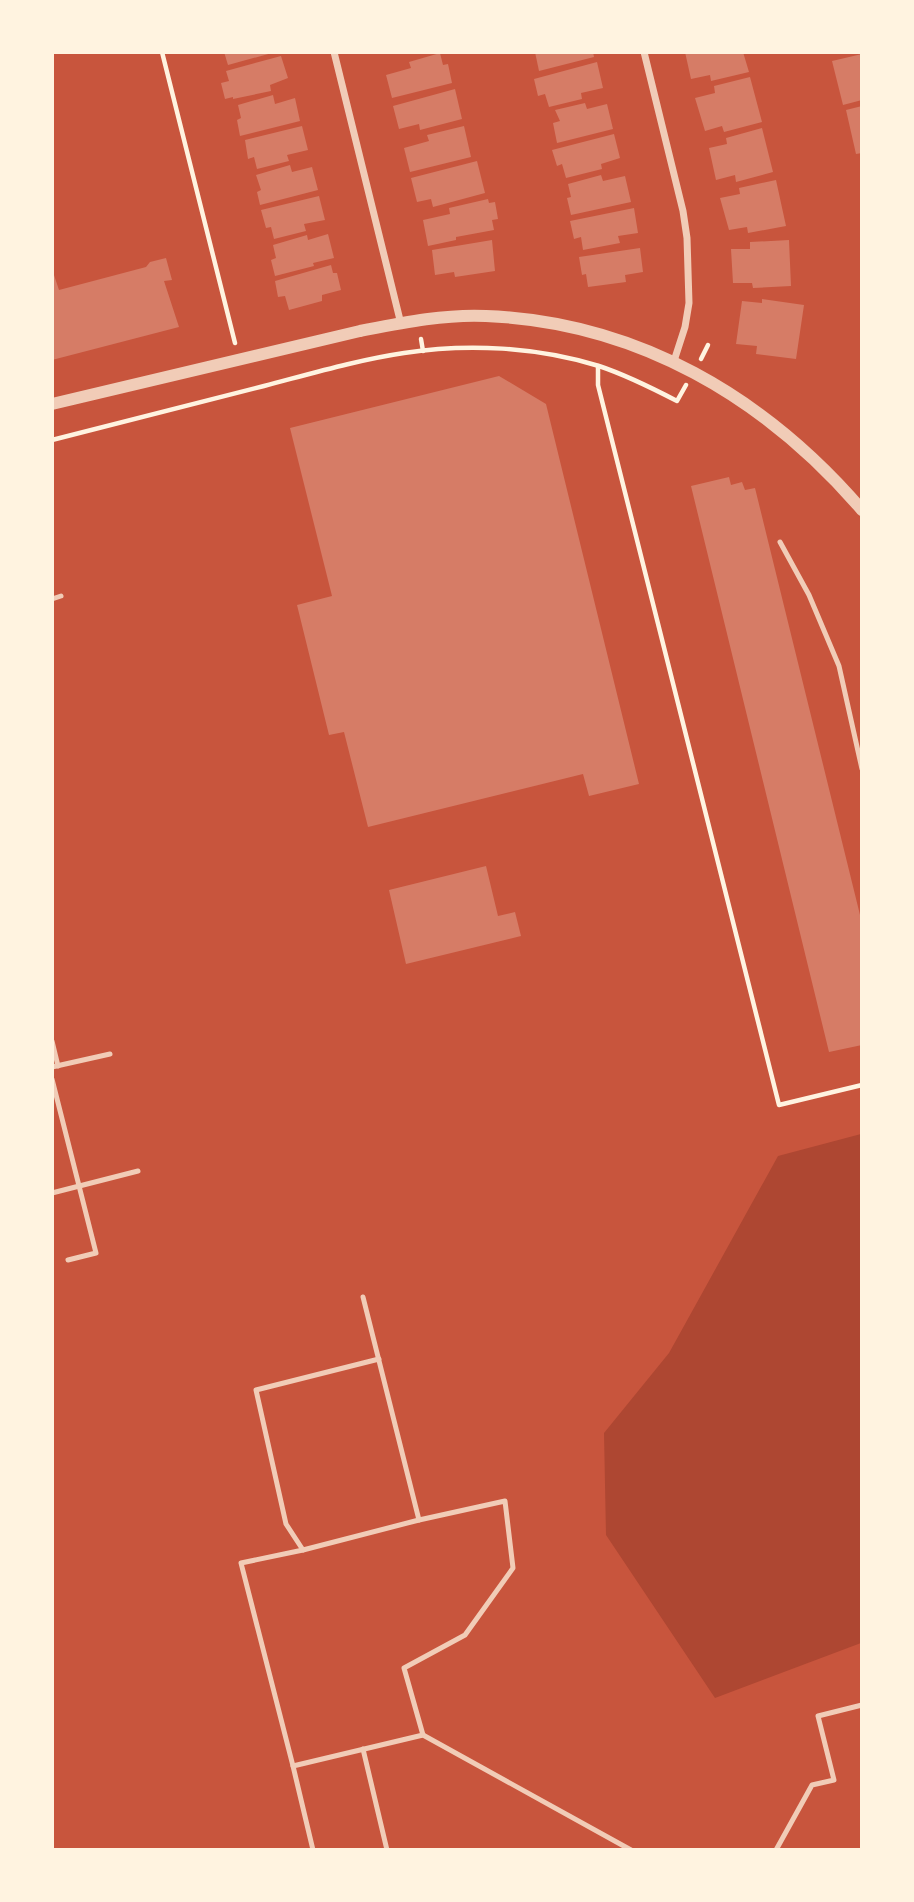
<svg xmlns="http://www.w3.org/2000/svg" width="914" height="1902" font-family="'Zilla Slab',serif">
  <style>
    .green { fill: #ae4732 }
    .building { fill: #d67c66 }
    .lines { fill: none; stroke-linecap: round; stroke-linejoin: round }
    .path { stroke: #fff3e0; stroke-width: 4.5 }
    .service { stroke: #f1ccb7; stroke-width: 5 }
    .minor { stroke: #f1ccb7; stroke-width: 7 }
    .tertiary { stroke: #f1ccb7; stroke-width: 12 }
  </style>
  <rect width="100%" height="100%" fill="#c8553d"/>
  <path class="green" d="M861,1134V1643L715,1698L606,1535L604,1433L669,1353L778,1156Z"/>
  <g class="building">
    <path d="M224,52H272V53L228,65Z"/>
    <path d="M535,52H593L594,57L539,71Z"/>
    <path d="M685,52H743L749,72L711,81L710,75L691,79Z"/>
    <path d="M440,53L443,65L448,64L452,83L392,98L386,75L411,68L409,62Z"/>
    <path d="M862,54V100L843,105L832,61Z"/>
    <path d="M281,56L288,78L270,85L271,91L233,99V97L225,99L221,83L229,81L226,71Z"/>
    <path d="M597,62L603,88L581,93L582,99L549,107L545,94L538,96L534,79Z"/>
    <path d="M750,77L762,122L724,132L722,126L705,131L695,98L715,93L714,86Z"/>
    <path d="M455,89L462,119L420,130L419,124L399,129L393,106Z"/>
    <path d="M273,95L275,104L295,98L300,121L240,136L237,120L241,118L238,105Z"/>
    <path d="M585,103L587,109L607,104L613,129L557,143L553,123L560,121L555,110Z"/>
    <path d="M862,106V153L856,154L846,110Z"/>
    <path d="M302,126L308,150L287,155L289,161L257,169L254,157L248,159L245,140Z"/>
    <path d="M464,126L471,157L410,172L404,148L429,141L427,135Z"/>
    <path d="M762,128L773,172L736,182L735,175L716,180L709,148L727,144L726,138Z"/>
    <path d="M614,134L620,158L601,164L602,169L566,178L562,164L557,166L552,150Z"/>
    <path d="M477,161L485,193L433,207L431,199L417,202L411,178Z"/>
    <path d="M290,165L292,172L312,167L318,190L260,205L257,192L261,190L256,175Z"/>
    <path d="M601,175L603,181L625,176L631,202L571,215L567,198L571,197L568,184Z"/>
    <path d="M776,180L786,226L748,233L747,227L729,230L720,198L740,194L739,188Z"/>
    <path d="M319,196L325,220L304,224L306,231L274,239L271,227L266,228L261,210Z"/>
    <path d="M488,199L489,203L495,202L498,219L492,220L494,230L456,237V240L428,246L423,220L450,214L449,208Z"/>
    <path d="M634,208L638,233L618,236L620,243L583,250L581,237L574,239L570,221Z"/>
    <path d="M328,234L334,258L313,263L314,266L275,276L271,260L276,258L273,245L307,235L308,240Z"/>
    <path d="M492,240L495,271L455,277L454,272L435,275L432,250Z"/>
    <path d="M789,240L791,286L753,288L752,283H733L731,249H750V242Z"/>
    <path d="M640,248L643,272L625,275L626,282L588,287L586,274L582,275L579,257Z"/>
    <path d="M166,258L172,280L164,281L179,327L52,360V269L59,290L146,267L150,262Z"/>
    <path d="M331,265L333,273H337L341,290L322,295V301L289,310L285,296L278,297L275,281Z"/>
    <path d="M762,299L804,305L796,359L756,354L757,346L736,344L742,301L762,303Z"/>
    <path d="M499,376L546,404L639,784L589,796L583,774L368,827L344,732L329,735L297,605L332,596L290,428Z"/>
    <path d="M729,477L731,485L742,482L745,490L755,488L862,923V1045L829,1052L691,486Z"/>
    <path d="M486,866L498,916L515,912L521,936L406,964L389,890Z"/>
  </g>
  <g class="lines">
    <g class="path">
      <path d="M162,52L235,343"/>
      <path d="M421,339L423,351"/>
      <path d="M701,359L708,345"/>
      <path d="M598,366V385L779,1105L862,1085"/>
      <path d="M52,440C123,422 194,404 264,386C310,374 357,360 404,353C468,343 537,347 599,366C626,375 652,388 677,401L686,385"/>
    </g>
    <g class="service">
      <path d="M780,542L809,595L839,666L862,769"/>
      <path d="M52,599L61,596"/>
      <path d="M52,1041L58,1066"/>
      <path d="M52,1067L110,1054"/>
      <path d="M52,1079L96,1253L68,1260"/>
      <path d="M52,1193L138,1171"/>
      <path d="M363,1297L419,1520L505,1501L513,1568L465,1635L404,1668L423,1735"/>
      <path d="M379,1359L256,1390L286,1524L303,1550L419,1520"/>
      <path d="M303,1550L241,1563L293,1766L423,1735L631,1850"/>
      <path d="M363,1749L387,1850"/>
      <path d="M293,1766L313,1850"/>
      <path d="M776,1850L812,1785L834,1780L818,1716L862,1705"/>
    </g>
    <g class="minor">
      <path d="M334,52L401,324"/>
      <path d="M644,52L683,211L687,238L689,303L685,327L674,361"/>
    </g>
    <path class="tertiary" d="M52,404L360,331C401,323 444,314 486,316C637,322 765,397 862,510"/>
  </g>
  <rect width="914" height="1902" fill="none" stroke="#fff3e0" stroke-width="108"/>
</svg>
